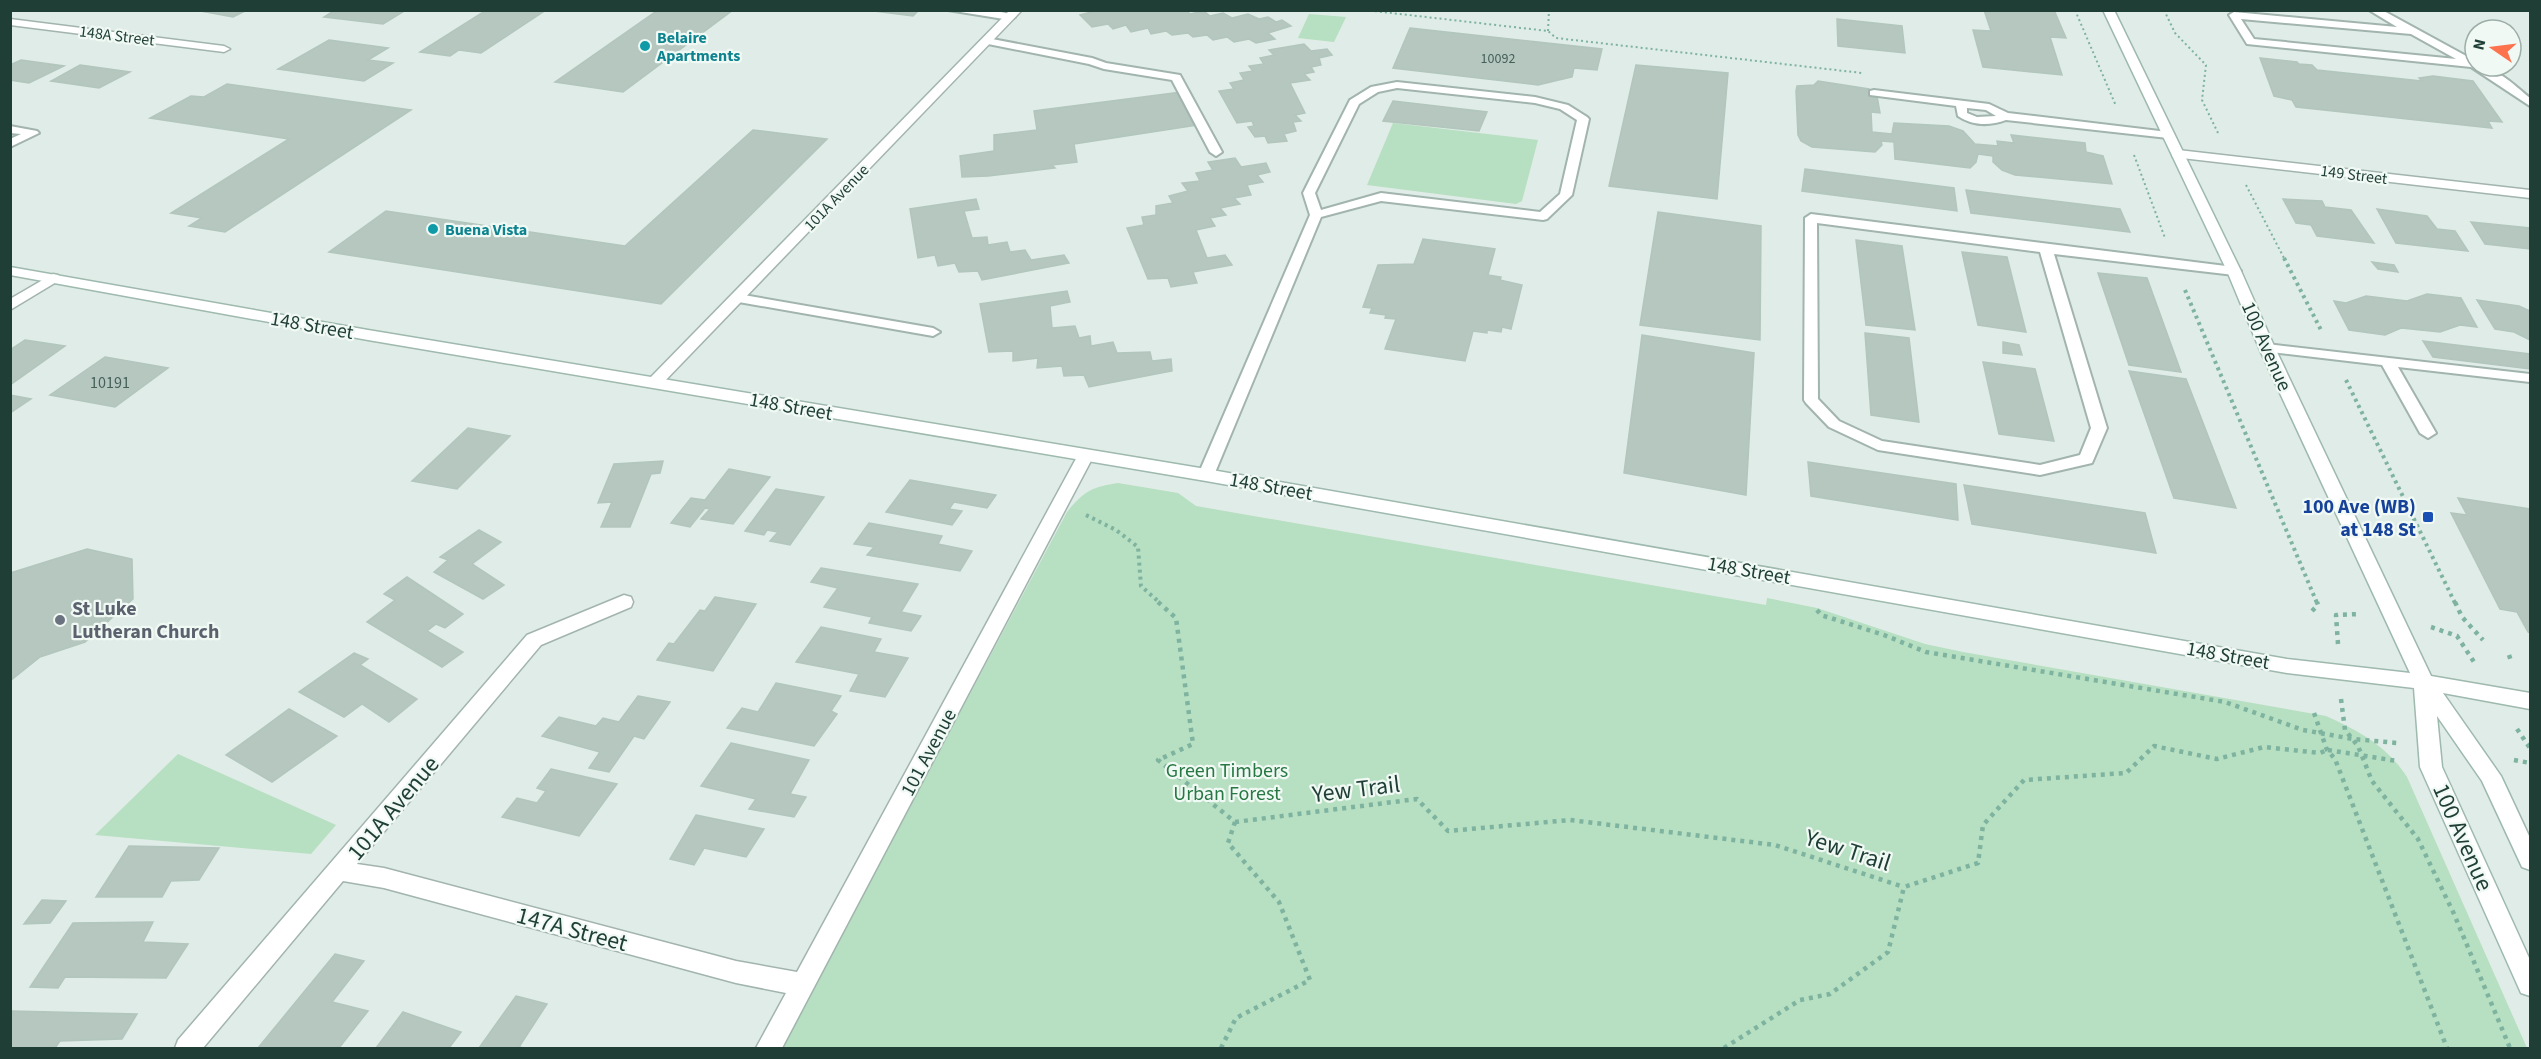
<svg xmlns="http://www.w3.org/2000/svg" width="2541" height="1059" font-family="'Source Sans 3',sans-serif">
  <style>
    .green { fill: #b7dfc1 }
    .building { fill: #b5c7bf; stroke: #b2c6bd; stroke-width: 1.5 }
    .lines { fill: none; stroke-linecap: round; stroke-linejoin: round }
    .service-casing { stroke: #a2b4ae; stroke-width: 4 }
    .minor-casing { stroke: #a2b4ae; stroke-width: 3 }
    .secondary-casing { stroke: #9eb9ae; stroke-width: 3 }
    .path-far2 { stroke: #7eb3a0; stroke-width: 2; stroke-dasharray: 2 3; stroke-linecap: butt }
    .path-far1 { stroke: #7eb3a0; stroke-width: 4; stroke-dasharray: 3 4; stroke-linecap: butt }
    .path { stroke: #7eb3a0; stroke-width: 4.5; stroke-dasharray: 4 5; stroke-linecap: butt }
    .service { fill: #fff; fill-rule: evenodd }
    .minor { fill: #fff; fill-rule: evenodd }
    .secondary { fill: #fff; fill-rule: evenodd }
    .culture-dot { fill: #0f9aa8; stroke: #f1f9f5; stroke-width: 2 }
    .transit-dot { fill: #1a4fb4; stroke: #f1f9f5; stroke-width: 2 }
    .worship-dot { fill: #6b7280; stroke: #f1f9f5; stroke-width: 2 }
    .labels { text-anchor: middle; stroke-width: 4.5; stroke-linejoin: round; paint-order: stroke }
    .far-number-label { font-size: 14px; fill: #446058 }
    .far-street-label { font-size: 16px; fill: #1f3e35; stroke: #f1f9f5 }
    .far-culture-label { font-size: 16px; font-weight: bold; fill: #0d838f; stroke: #f1f9f5; text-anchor: start }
    .number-label { font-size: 16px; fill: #446058 }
    .street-label { font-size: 20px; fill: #1f3e35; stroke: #f1f9f5 }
    .transit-label { font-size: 20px; font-weight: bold; fill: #164399; stroke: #f1f9f5; text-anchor: end }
    .worship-label { font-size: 20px; font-weight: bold; fill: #5b616d; stroke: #f1f9f5; text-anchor: start }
    .park-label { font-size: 20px; fill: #277843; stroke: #f1f9f5 }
    .near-street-label { font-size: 24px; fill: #1f3e35; stroke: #f1f9f5 }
  </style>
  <rect width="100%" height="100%" fill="#e0ece7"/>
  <g class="green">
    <path d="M1309,14L1346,17L1334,42L1298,38Z"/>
    <path d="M1393,123L1538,140L1522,201L1516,204L1367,185Z"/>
    <path d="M1118,483L1178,493L1196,506L1766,605L1767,598L1817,608L1925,644L1963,652L2326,716C2359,731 2387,746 2407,777L2527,1048H781L1067,512C1084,491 1092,487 1118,483Z"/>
    <path d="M178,754L336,825L311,854L95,835Z"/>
  </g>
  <g class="building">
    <path d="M195,10H247L233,17Z"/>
    <path d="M335,10H406L383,24L324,17Z"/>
    <path d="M478,10H546L481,53L459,50L450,56L420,52L485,11Z"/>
    <path d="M658,10H733L623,92L555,82Z"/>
    <path d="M866,10H919L913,16Z"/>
    <path d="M1099,10H1186L1190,14L1204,11L1210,16L1223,13L1232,18L1248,14L1259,19L1268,17L1276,22L1282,20L1291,26L1268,33L1275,39L1256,43L1249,39L1234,42L1227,37L1213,40L1207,35L1193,37L1188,33L1172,35L1166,31L1151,34L1148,28L1131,32L1126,25L1113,29L1108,24L1092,27L1080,15Z"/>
    <path d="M1984,10H2054L2066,38L2050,37L2062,75L1983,67L1973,30L1991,31Z"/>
    <path d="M1837,19L1902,26L1905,53L1838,46Z"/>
    <path d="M1410,28L1602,49L1597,70L1574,68L1572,77L1538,85L1393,68Z"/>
    <path d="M329,40L388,48L368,60L393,63L364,81L278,69Z"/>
    <path d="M1304,44L1311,51L1327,49L1332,55L1319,58L1321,65L1311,67L1314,72L1304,74L1310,80L1290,83L1305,113L1295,115L1301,121L1293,122L1296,131L1284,134L1287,141L1268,143L1265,136L1255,137L1248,127L1254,126L1252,121L1237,123L1219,91L1234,89L1230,83L1244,80L1240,73L1253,71L1249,66L1264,64L1260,58L1274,55L1269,50Z"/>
    <path d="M2260,58L2297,62L2299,64L2312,65L2317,70L2422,81L2419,78L2433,76L2473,81L2502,122L2488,121L2492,128L2296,107L2292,100L2274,96Z"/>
    <path d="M21,60L64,66L29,83L10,80V65Z"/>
    <path d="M80,65L130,72L99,88L51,81Z"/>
    <path d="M1636,65L1728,73L1717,199L1609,186Z"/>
    <path d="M1818,81L1869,89L1870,95L1877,96L1880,113L1871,112L1872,132L1892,134L1894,123L1949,126L1963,131L1975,144L1998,146L1997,141L2014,143L2011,135L2085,143L2086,152L2103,156L2112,184L2015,175L2002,170L1993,162V156L1978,154L1976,162L1970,168L1895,159L1894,142L1881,141L1882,145L1875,152L1812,147L1801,141L1798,135L1796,91L1797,86L1814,85Z"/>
    <path d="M227,84L411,110L225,232L189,226L202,218L171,213L289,139L150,118L191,96L204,97Z"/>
    <path d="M1181,92L1198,125L1074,144L1077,162L1052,165L1055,168L988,176L962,177L960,156L994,151V135L1037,130L1034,111Z"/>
    <path d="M1393,101L1487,112L1479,131L1383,121Z"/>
    <path d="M753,130L827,139L661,304L329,252L386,211L625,246Z"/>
    <path d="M1235,158L1241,167L1266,163L1270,172L1257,175L1263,182L1247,185L1251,195L1234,198L1240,204L1220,208L1226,215L1210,218L1215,226L1196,230L1207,258L1225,255L1232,265L1193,272L1197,283L1171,287L1168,278L1148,279L1127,228L1144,225L1142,217L1156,215V206L1173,203L1169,196L1188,191L1182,183L1200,181L1196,173L1213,170L1208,162Z"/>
    <path d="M1805,169L1954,188L1957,211L1802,191Z"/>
    <path d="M1966,190L2120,209L2130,232L1971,213Z"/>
    <path d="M976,199L979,209L964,211L972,238L987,237L988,245L1007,242L1010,252L1025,250L1031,260L1064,255L1069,263L982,280L978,271L959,272L955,263L938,266L935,255L918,258L910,209Z"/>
    <path d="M2283,199L2322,201L2325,207L2351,210L2374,243L2317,236L2311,225L2296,223Z"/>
    <path d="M2377,209L2427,216L2437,229L2455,231L2468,251L2396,243Z"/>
    <path d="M1658,212L1761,226L1760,340L1640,325Z"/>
    <path d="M2471,222L2530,228V249L2485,244Z"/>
    <path d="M1423,239L1495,249L1488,275L1501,277L1500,280L1522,285L1511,329L1502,327L1501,332L1487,330V333L1473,331L1465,361L1385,349L1396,319L1385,318L1386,315L1370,313L1372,308L1363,307L1378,265L1414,264Z"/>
    <path d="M1856,240L1902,246L1915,330L1866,325Z"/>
    <path d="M1962,252L2007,257L2026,332L1978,325Z"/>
    <path d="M2372,262L2394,265L2398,272L2378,269Z"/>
    <path d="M2098,273L2147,278L2181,372L2129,365Z"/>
    <path d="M1067,291L1070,302L1050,306L1052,328L1075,326L1079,338L1090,336L1091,346L1113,342L1117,353L1150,352L1152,361L1171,359L1172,371L1089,387L1084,375L1064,376L1062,366L1037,368L1038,358L1013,361V351L989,352L980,304Z"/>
    <path d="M2427,294L2461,298L2477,327L2460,325L2440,332L2401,328L2385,335L2349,330L2334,301L2346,303L2366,296L2407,301Z"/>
    <path d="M2477,300L2519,306L2530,311V340L2514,332L2495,329Z"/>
    <path d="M1865,333L1909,338L1919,422L1871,415Z"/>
    <path d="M1642,335L1754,353L1746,495L1624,473Z"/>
    <path d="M25,340L65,346L10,385V350Z"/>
    <path d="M2423,341L2530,354V369L2433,357Z"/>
    <path d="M2003,342L2019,345L2022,355L2003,353Z"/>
    <path d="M105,357L168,368L115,407L50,395Z"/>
    <path d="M1983,362L2035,369L2054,441L1999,434Z"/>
    <path d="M2129,371L2186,379L2236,508L2174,498Z"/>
    <path d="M10,395L31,399L10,413Z"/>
    <path d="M468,428L510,436L457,489L412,481Z"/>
    <path d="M663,461L660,473L651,474L630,527H601L612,502L598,503L614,464Z"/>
    <path d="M1808,462L1956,484L1958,520L1811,496Z"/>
    <path d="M729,469L770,477L733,524L701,519L710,509L705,508L690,527L671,523L691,498L705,500Z"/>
    <path d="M910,480L996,495L987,508L954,502L949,509L962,511L952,525L886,512Z"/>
    <path d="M1964,485L2145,513L2156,553L1972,524Z"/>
    <path d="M776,489L824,497L790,545L770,541L778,532L767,530L764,535L745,531Z"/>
    <path d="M2458,498L2530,509V633L2528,632L2517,612L2500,609L2451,513L2467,515Z"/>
    <path d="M869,523L942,536L938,544L972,551L960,571L867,555L874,547L854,544Z"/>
    <path d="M479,530L501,542L472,564L504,585L483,599L434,572L448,560L440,557Z"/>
    <path d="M87,549L132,559L133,599L85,642L40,657L10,681V573Z"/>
    <path d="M821,568L918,584L901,612L921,616L911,631L869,623L872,617L824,607L838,588L811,582Z"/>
    <path d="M407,577L463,614L445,628L436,624L427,631L463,652L442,667L367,622L395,600L384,594Z"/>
    <path d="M715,597L756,604L713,671L657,660L669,643L674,644L700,610L705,611Z"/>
    <path d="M821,627L881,639L874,652L908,658L885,697L850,691L859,674L796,662Z"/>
    <path d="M354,653L368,659L360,665L417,699L389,722L362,704L344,717L299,692Z"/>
    <path d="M776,683L841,696L831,711L837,714L814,746L727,728L742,708L758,712Z"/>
    <path d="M638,696L670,702L644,739L634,736L609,772L589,768L600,752L542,736L559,717L596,726L603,718L619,722Z"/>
    <path d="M289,709L337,736L272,782L226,755Z"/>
    <path d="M731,743L809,760L790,794L806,797L794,817L749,809L756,799L701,786Z"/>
    <path d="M551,769L617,784L579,836L502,817L517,798L537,803L546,791L537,788Z"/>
    <path d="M696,815L764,829L746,857L704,848L694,865L670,859Z"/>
    <path d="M129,846L219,848L199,880L171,881L162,897H96Z"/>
    <path d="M42,900L66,901L50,923L24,924Z"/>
    <path d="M153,922L143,942L188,944L166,978L65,977L58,988L30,987L73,923Z"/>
    <path d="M335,954L364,961L332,1002L368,1011L339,1048H258Z"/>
    <path d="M516,996L547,1004L519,1047L525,1048H479Z"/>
    <path d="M10,1011L137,1014L122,1039L60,1041L55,1048H10Z"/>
    <path d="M403,1012L461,1032L449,1048H376Z"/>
  </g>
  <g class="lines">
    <defs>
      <g id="service">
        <path d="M948,10C965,10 1002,8 1015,17L1010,20Z"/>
        <path d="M2369,10H2382L2468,57V60L2475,61V66C2496,66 2515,86 2530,98V106L2471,67L2247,44L2229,15L2234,12L2397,27ZM2241,19L2411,34L2456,59L2254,39Z"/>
        <path d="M987,38L1092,58L1106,63L1180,75L1222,152L1216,156L1210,152L1172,80L1104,69L1089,64L983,43L982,41Z"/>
        <path d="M1397,82L1535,97L1568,105L1587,117L1589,119L1572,195L1547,219L1543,220L1381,201L1321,217L1214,475L1206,480L1200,479L1198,475L1310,215L1303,193L1350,100L1371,87ZM1397,88L1535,103L1560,109L1577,120L1560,194L1540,212L1381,193L1321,210L1315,193L1359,104L1378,92Z"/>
        <path d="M1874,90L1989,104L2008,113L2168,132L2174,135L2168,138L2006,120C1990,126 1973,126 1958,116L1956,106L1870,95V91ZM1967,108L1986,110L1996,116L1977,117L1967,113Z"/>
        <path d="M10,126L37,131L39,133L10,147V139L21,134L10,133Z"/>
        <path d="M1811,214L2234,267L2241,271L2234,275L2054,254L2107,428L2092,463L2040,475L1878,450L1829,427L1806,403L1804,400L1805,218ZM1817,223L2040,252L2091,428L2080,455L2040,465L1882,441L1839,421L1818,399Z"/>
        <path d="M738,294L933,328L940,332L933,336L733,301L731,298L733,295Z"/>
        <path d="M2267,344L2530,374V382L2398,367L2436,433L2428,438L2420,433L2382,365L2262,351L2260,348L2262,345Z"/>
      </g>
      <g id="minor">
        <path d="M1010,10H1022L660,386H648L646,383L648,380Z"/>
        <path d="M10,19L224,46L230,49L224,52L10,25Z"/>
        <path d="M2178,150L2530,190V198L2173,157L2172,154L2173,151Z"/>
        <path d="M53,274L58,275L60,278L58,281L10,310V299Z"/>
        <path d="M1086,450L1092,451L1094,455L782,1048H756L786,993L736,983L384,888L343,881L203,1048H175L178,1040L527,635L624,595L631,597L633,602L631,607L541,645L357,864L384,868L736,961L797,972L1078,455L1080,451Z"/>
      </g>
      <path id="secondary" d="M2103,10H2114L2241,271L2275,348L2431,676L2530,693V709L2443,693L2501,776L2530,838V870L2522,867L2482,781L2437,716L2442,767L2530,960V996L2521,993L2420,767L2414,688L2287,673L1206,481L368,340L10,275V267L368,330L1206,469L2287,659L2410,673L2259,348L2227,271Z"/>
    </defs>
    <use href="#service" class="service-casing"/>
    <use href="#minor" class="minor-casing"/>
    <use href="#secondary" class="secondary-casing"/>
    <g class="path-far2">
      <path d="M1365,10L1548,31L1556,38L1862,73"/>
      <path d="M2075,10L2116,106"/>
      <path d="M2164,10L2175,33L2206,65L2202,100L2218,133"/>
      <path d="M1548,31L1549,10"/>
      <path d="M2134,155L2165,238"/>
      <path d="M2246,185L2285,260"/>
    </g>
    <g class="path-far1">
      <path d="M2284,258L2321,330"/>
      <path d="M2185,290L2317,603"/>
      <path d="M2346,380L2455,603"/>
      <path d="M1086,515L1116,530L1138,547L1141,586L1160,603"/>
    </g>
    <g class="path">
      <path d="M1158,602L1176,618L1193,744L1158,760L1235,822"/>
      <path d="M2455,602L2462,617L2483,640"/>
      <path d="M1817,610L1821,615L1884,635L1926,652L2225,702L2303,730L2353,739L2397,743"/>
      <path d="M2312,611L2318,605L2317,602"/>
      <path d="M2431,627L2457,636L2474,662"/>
      <path d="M2338,644L2336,615L2360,614"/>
      <path d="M2509,655L2511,661"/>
      <path d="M2341,699L2345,730L2358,746L2372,781L2418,839L2454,914L2510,1048"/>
      <path d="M2314,713L2327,750L2335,759L2447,1048"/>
      <path d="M2517,729L2530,748"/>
      <path d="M2328,750L2397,761"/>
      <path d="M2514,760L2530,763"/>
      <path d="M1235,822L1417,799L1448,831L1570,820L1775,845L1904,887"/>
      <path d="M1221,1048L1236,1018L1310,980L1279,902L1228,843L1235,822"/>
      <path d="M1724,1048L1800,1000L1830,994L1888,952L1904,887L1978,863L1983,825L2024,780L2126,773L2154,746L2217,759L2264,747L2320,753L2327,750"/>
    </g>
    <use href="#service" class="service"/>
    <use href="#minor" class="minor"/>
    <use href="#secondary" class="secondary"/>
  </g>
  <g class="culture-dot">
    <circle cx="645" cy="46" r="6"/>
    <circle cx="433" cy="229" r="6"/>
  </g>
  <rect class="transit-dot" x="2422" y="511" width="12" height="12" rx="3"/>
  <circle class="worship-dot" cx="60" cy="620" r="6"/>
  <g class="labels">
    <g class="far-number-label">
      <text x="1498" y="63">10092</text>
    </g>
    <g class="far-street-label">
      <text transform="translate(117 35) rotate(7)" y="6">148A Street</text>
      <text transform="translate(2354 174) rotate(7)" y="6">149 Street</text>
      <text transform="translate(836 197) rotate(-46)" y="6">101A Avenue</text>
    </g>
    <g class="far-culture-label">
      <text x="657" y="43">Belaire<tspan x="657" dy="18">Apartments</tspan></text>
      <text x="445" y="235">Buena Vista</text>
    </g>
    <g class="number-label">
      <text x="110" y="388">10191</text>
    </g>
    <g class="street-label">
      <text transform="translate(312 325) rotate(10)" y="7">148 Street</text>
      <text transform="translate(2267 346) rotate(66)" y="7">100 Avenue</text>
      <text transform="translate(791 406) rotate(10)" y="7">148 Street</text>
      <text transform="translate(1271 486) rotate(10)" y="7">148 Street</text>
      <text transform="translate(1749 570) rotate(10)" y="7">148 Street</text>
      <text transform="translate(2228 655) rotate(10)" y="7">148 Street</text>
      <text transform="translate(928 752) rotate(-62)" y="7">101 Avenue</text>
    </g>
    <g class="transit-label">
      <text x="2416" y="513">100 Ave (WB)<tspan x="2416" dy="23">at 148 St</tspan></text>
    </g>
    <g class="worship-label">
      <text x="72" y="615">St Luke<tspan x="72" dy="23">Lutheran Church</tspan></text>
    </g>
    <g class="park-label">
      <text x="1227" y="777">Green Timbers<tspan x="1227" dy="23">Urban Forest</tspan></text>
    </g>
    <g class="near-street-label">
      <text transform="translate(1356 789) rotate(-7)" y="8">Yew Trail</text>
      <text transform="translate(393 808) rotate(-50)" y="8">101A Avenue</text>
      <text transform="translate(2463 837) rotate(66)" y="8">100 Avenue</text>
      <text transform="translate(1848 850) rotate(18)" y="8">Yew Trail</text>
      <text transform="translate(572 929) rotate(15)" y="8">147A Street</text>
    </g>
  </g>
  <rect width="2541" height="1059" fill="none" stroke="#1f3e35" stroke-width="24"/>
  <g transform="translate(2493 48) rotate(284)"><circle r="28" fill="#f1f9f5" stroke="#9daea8" stroke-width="1.5"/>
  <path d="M0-4.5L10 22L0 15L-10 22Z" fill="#fc734e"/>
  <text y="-9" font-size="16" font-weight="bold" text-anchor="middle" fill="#1f3e35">N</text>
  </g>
</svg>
